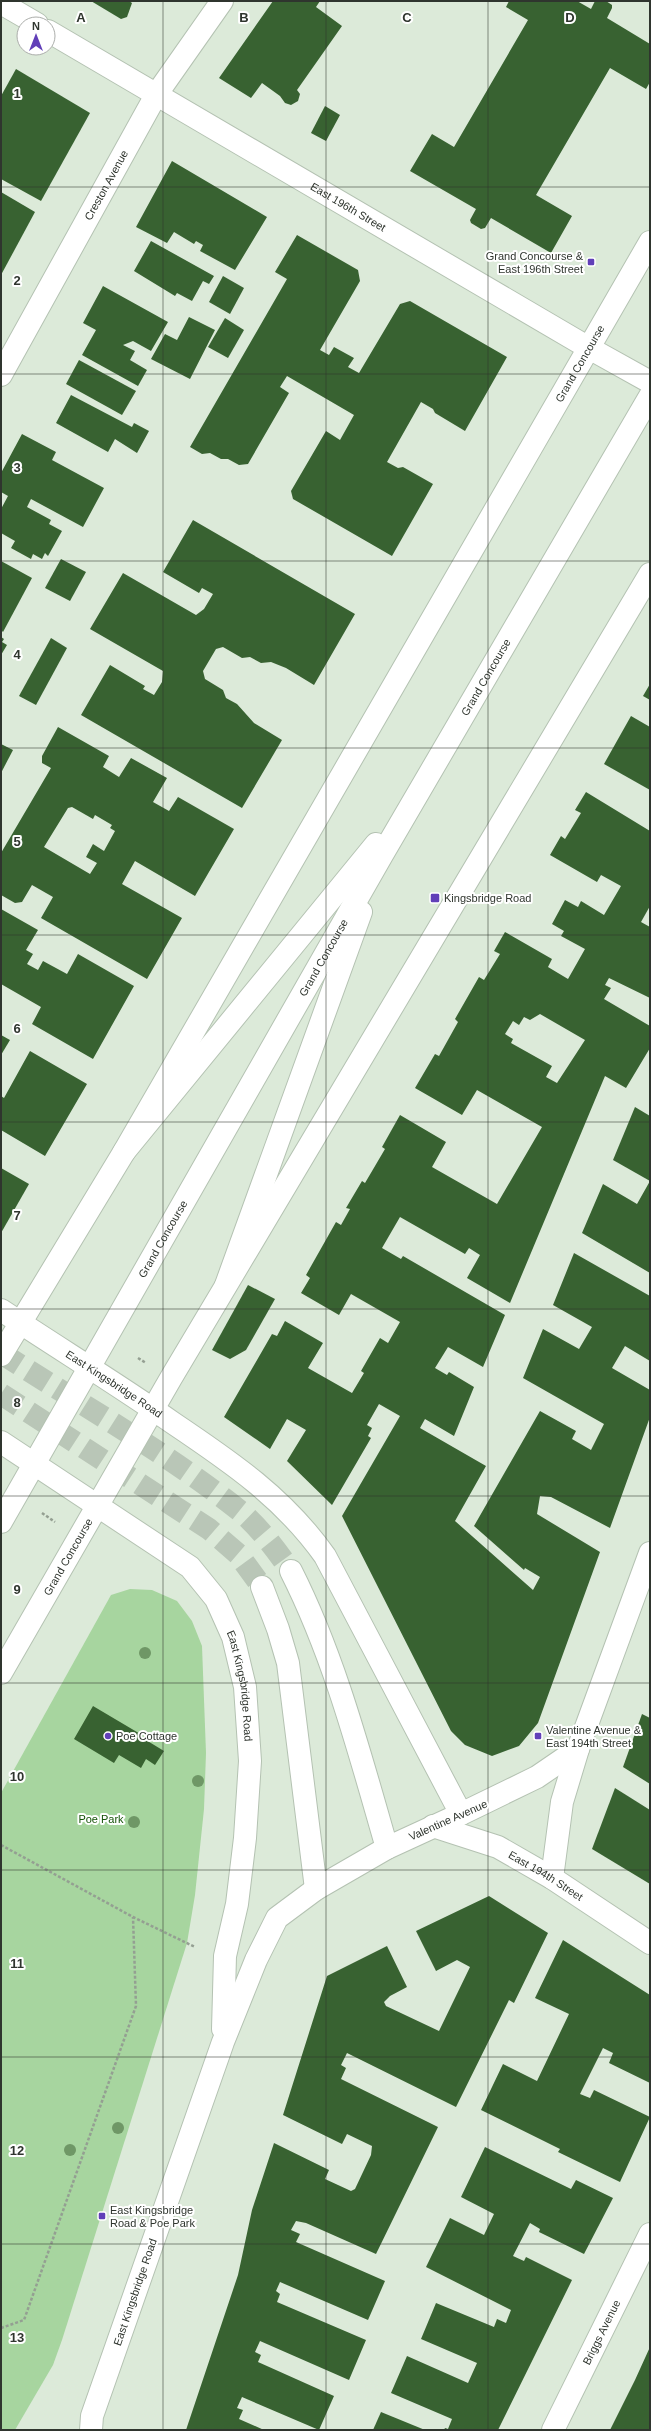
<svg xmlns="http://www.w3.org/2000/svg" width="651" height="2431" font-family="Arial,sans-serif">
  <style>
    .green { fill: #a7d59f }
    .building { fill: #386231; fill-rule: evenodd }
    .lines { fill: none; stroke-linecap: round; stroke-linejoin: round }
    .secondary-tunnel { stroke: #b9c6b7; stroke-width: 22; stroke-dasharray: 22 11; stroke-linecap: butt }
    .street-casing { stroke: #b4c2b2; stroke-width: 24 }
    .secondary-casing { stroke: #b4c2b2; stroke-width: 24 }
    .primary-casing { stroke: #b4c2b2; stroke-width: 24 }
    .path { stroke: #949f92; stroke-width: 2.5; stroke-dasharray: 3 2; stroke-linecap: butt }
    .street { stroke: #fff; stroke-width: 22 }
    .secondary { stroke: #fff; stroke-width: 22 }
    .primary { stroke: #fff; stroke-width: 22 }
    .tree { fill: #6f9766 }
    .grid { fill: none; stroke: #2f352e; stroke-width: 1; stroke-opacity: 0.55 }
    .poi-dot { fill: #613fb8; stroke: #fff; stroke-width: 1.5 }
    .labels { text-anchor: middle; stroke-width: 4; stroke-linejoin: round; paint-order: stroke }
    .street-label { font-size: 11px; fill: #2f352e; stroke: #fff }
    .poi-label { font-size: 11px; fill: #2f352e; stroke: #fff; text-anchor: start }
    .park-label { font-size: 11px; fill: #155308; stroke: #fff }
    .grid-label { font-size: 13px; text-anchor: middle; font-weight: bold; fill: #2f352e; stroke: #fff; stroke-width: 4; stroke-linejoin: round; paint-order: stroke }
  </style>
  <rect width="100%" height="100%" fill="#dcead9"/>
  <path class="green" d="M130,1589L152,1590L177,1601L192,1621L202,1646L206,1753L204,1809L195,1895L187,1943L62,2340L53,2365L15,2430H1V1793L111,1595Z"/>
  <g class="building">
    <path d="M91,1H129L132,3L127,17L121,19Z"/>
    <path d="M273,1H320L316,7L342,26L297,90L300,94L298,101L291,105L285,103L280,96L262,83L251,98L219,78Z"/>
    <path d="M509,1H577L591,9L595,1H606L612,5V8L607,18L650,44V82L646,89L610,68L536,195L572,216L551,253L491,218L485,228L481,229L471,223L470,220L476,209L410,171L432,134L454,147L528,20L506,7Z"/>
    <path d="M16,69L90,113L41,201L1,179V96Z"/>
    <path d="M325,106L340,115L326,141L311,133Z"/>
    <path d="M172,161L267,217L235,270L200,251L203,245L196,241L194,244L174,232L167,243L136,227Z"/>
    <path d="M1,192L35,212L1,275Z"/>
    <path d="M297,235L358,270L360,281L320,350L329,355L334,347L354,358L348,367L359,373L400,304L410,301L507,357L465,431L435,413L433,409L421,402L387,462L398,468L403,467L433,484L392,556L293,499L291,491L326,431L340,440L354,415L287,376L280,387L289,393L248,464L239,465L228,459H221L210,453L202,454L190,447L287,279L275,272Z"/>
    <path d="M151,241L214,276L209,284L203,281L192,301L177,293L175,296L134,271Z"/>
    <path d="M223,276L244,288L230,314L209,302Z"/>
    <path d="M103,286L168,322L151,351L133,341L123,345L135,351L130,360L147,370L138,386L82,355L96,330L83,323Z"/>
    <path d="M189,317L215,330L190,379L151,359L165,334L177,340Z"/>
    <path d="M225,318L244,330L228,358L208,347Z"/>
    <path d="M79,360L136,391L122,415L66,384Z"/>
    <path d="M71,395L132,427L134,423L149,431L137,453L115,439L108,452L56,423Z"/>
    <path d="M22,434L56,452L52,460L104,488L83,527L31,499L27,507L51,520L49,524L62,531L48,556L45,553L42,559L33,554L31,559L11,548L15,541L1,533V509L8,496L1,492V473Z"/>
    <path d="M193,520L355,614L314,685L286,668L271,662L261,663L250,657L242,658L223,647L216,649L203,671L205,679L223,690L226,698L237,704L254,723L282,740L242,808L81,715L110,665L145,686L143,689L154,695L162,682L163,671L90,629L123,573L196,615L204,609L213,594L202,588L199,593L163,572Z"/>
    <path d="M61,559L86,572L70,601L45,588Z"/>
    <path d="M1,561L32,578L3,632L1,630Z"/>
    <path d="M1,637L4,639L2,642L7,645L1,655Z"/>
    <path d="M51,638L67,648L36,705L19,696Z"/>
    <path d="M650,684V700L643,696Z"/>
    <path d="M631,716L650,727V790L604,764Z"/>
    <path d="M58,727L109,756L103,767L119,777L131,758L167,778L153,802L169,811L178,797L234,829L195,896L135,861L122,884L182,918L147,979L41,918L53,897L32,885L22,902L15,903L1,895V853L51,768L42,763V756ZM72,807L93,819L95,815L112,825L110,828L115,831L104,851L93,844L86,857L97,863L90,874L44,847L68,808Z"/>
    <path d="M1,744L13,750L1,773Z"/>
    <path d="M586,792L650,831V906L641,922L650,927V998L609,978L605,985L611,988L604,999L650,1026V1048L626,1088L605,1076L510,1303L467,1278L480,1255L469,1248L465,1254L400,1217L382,1248L401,1259L403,1256L505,1315L483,1367L448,1347L435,1368L447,1375L449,1372L474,1387L454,1436L425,1419L420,1428L486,1466L455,1521L533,1590L540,1577L525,1568L524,1570L474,1526L540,1411L576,1431L572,1439L591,1450L604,1424L523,1378L543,1329L579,1349L592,1327L553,1305L574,1253L650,1296V1361L625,1346L612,1368L650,1390V1417L610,1528L551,1497L540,1496L537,1514L600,1552L538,1723L519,1746L492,1756L465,1745L451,1731L342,1516L400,1416L379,1404L367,1425L372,1428L368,1436L371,1438L332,1505L287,1461L306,1430L287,1419L270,1449L224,1417L272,1334L277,1336L285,1321L323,1343L308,1368L352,1393L364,1373L361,1371L380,1338L388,1343L400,1322L351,1294L339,1315L301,1293L310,1278L306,1275L336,1222L341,1225L350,1209L346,1208L362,1181L365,1183L385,1149L382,1147L400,1115L446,1142L432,1167L497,1204L542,1127L477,1090L462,1115L415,1088L435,1054L439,1056L458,1022L455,1019L479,977L484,980L500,954L494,951L505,932L552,959L548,967L568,979L585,949L561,936L564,931L552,924L565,900L578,907L581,901L604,915L621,886L601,875L597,882L550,855L561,836L565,839L581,813L575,810ZM540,1014L585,1040L557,1083L546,1077L552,1066L511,1043L513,1039L505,1034L513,1021L519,1025L524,1017L530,1020Z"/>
    <path d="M1,909L38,930L26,950L33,954L27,964L38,970L43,961L67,974L78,954L134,986L93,1059L32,1024L41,1007L1,984Z"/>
    <path d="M1,1035L10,1040L1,1055Z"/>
    <path d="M30,1051L87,1084L45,1156L1,1130V1096L4,1098Z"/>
    <path d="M635,1107L650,1116V1181L613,1160Z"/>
    <path d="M1,1168L29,1184L1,1233Z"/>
    <path d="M650,1181V1273L582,1233L603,1184L637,1204Z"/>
    <path d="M248,1285L275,1299L246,1350L230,1359L212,1350Z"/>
    <path d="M93,1706L142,1735L141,1737L164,1751L155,1765L146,1759L141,1768L119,1755L114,1763L74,1739Z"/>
    <path d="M642,1714L650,1718V1784L623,1767Z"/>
    <path d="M615,1788L650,1810V1884L592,1849Z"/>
    <path d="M489,1896L548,1933L514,2003L509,2000L456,2107L347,2053L341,2065L346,2068L341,2079L438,2127L376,2254L306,2223L296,2221L291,2230L300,2234L296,2242L385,2281L368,2320L280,2282L276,2291L280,2294L277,2302L366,2340L349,2380L260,2341L255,2352L261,2355L258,2362L334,2396L319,2430L242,2397L237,2408L243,2410L239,2419L264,2430H186L238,2275L252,2210L274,2143L329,2170L325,2179L351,2191L355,2189L371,2155L372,2146L347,2134L342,2144L283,2115L327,1976L387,1946L407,1987L390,1996L384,2002L386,2006L439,2031L470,1967L457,1960L436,1971L416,1931Z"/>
    <path d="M563,1940L650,1995V2083L609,2063L613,2053L603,2048L580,2094L590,2098L594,2090L650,2117L620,2182L558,2152L560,2149L481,2110L503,2064L537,2081L569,2014L535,1998Z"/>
    <path d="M485,2147L571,2189L576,2180L613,2198L584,2254L539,2232L540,2229L530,2223L513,2256L524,2261L526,2257L572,2280L498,2430H444L445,2428L448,2429L452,2419L391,2393L407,2356L468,2383L477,2363L421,2339L436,2303L494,2327L497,2319L506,2323L511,2310L426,2267L450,2218L484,2235L494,2214L461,2197Z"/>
    <path d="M650,2347V2430H610L635,2380Z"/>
    <path d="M381,2412L425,2430H373Z"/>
  </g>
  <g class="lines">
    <g class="secondary-tunnel">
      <path d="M1,1353C80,1404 166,1452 240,1511C260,1528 276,1550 291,1571"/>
      <path d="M1,1394L209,1529L238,1554L262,1587"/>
    </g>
    <defs>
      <g id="street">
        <path d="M1,3L37,24"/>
        <path id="s1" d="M48,31L589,348L650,382"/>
        <path id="s2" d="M1,375L156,95L222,1"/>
        <path d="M461,1814L537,1777L578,1749"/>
        <path id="s3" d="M433,1826L498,1847L552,1878L650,1943"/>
        <path d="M552,1878L562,1802L578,1749L650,1553"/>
        <path id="s4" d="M553,2430L650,2234"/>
      </g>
      <g id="secondary">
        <path id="s5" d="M1,1310C58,1348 117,1384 173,1423C231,1462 284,1498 325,1556L461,1814L387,1848L316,1889L277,1918L256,1960L223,2042L92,2416L91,2430"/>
        <path id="s6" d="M1,1355L124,1152L650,242"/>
        <path id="s7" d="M1,1442L190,1567L216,1599L233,1637L245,1687L250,1761L245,1838L237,1904L225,1956L223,2029"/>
        <path d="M291,1571C335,1658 360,1755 387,1848"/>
        <path d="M262,1587L278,1629L288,1663L316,1889"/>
        <path id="s8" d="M1,1673L171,1378L650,574"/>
      </g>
      <g id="primary">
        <path d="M124,1152L376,844"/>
        <path d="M226,1285L361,912"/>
        <path id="s9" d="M1,1522L382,855L650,396"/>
      </g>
    </defs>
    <use href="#street" class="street-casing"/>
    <use href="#secondary" class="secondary-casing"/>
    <use href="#primary" class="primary-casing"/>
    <g class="path">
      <path d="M138,1358L146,1363"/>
      <path d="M42,1513L55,1522"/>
      <path d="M1,1845L133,1917L195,1947"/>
      <path d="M1,2328L24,2320L136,2006L133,1917"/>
    </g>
    <use href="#street" class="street"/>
    <use href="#secondary" class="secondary"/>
    <use href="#primary" class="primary"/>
  </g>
  <g class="tree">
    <circle cx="145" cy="1653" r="6"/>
    <circle cx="198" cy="1781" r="6"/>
    <circle cx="134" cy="1822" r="6"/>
    <circle cx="118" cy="2128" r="6"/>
    <circle cx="70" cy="2150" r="6"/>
  </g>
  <path class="grid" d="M163,1V2430M326,1V2430M488,1V2430M1,187H650M1,374H650M1,561H650M1,748H650M1,935H650M1,1122H650M1,1309H650M1,1496H650M1,1683H650M1,1870H650M1,2057H650M1,2244H650"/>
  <g class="poi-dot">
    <rect x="587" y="258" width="8" height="8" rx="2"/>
    <rect x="430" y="893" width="10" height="10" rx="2"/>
    <circle cx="108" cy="1736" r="4"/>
    <rect x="534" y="1732" width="8" height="8" rx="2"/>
    <rect x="98" y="2212" width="8" height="8" rx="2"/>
  </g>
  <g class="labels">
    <g class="street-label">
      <text dy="4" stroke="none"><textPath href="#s2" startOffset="217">Creston Avenue</textPath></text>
      <text dy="4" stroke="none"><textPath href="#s1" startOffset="348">East 196th Street</textPath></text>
      <text dy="4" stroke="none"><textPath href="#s6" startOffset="1148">Grand Concourse</textPath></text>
      <text dy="4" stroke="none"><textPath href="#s9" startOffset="974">Grand Concourse</textPath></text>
      <text dy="4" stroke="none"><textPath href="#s9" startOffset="650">Grand Concourse</textPath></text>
      <text dy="4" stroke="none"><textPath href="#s9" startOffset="326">Grand Concourse</textPath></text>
      <text dy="4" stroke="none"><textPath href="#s5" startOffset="135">East Kingsbridge Road</textPath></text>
      <text dy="4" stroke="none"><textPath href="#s8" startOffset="134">Grand Concourse</textPath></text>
      <text dy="4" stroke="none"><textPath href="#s7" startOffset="359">East Kingsbridge Road</textPath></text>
      <text transform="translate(448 1820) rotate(-24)" y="4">Valentine Avenue</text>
      <text dy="4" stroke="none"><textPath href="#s3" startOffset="124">East 194th Street</textPath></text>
      <text transform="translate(135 2292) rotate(-71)" y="4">East Kingsbridge Road</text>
      <text dy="4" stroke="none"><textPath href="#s4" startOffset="109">Briggs Avenue</textPath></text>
    </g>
    <g class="poi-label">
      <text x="583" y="260" text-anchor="end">Grand Concourse &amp;<tspan x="583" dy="13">East 196th Street</tspan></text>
      <text x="444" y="902">Kingsbridge Road</text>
      <text x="546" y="1734">Valentine Avenue &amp;<tspan x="546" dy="13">East 194th Street</tspan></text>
      <text x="116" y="1740">Poe Cottage</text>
      <text x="110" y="2214">East Kingsbridge<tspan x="110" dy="13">Road &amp; Poe Park</tspan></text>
    </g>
    <g class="park-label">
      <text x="101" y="1823">Poe Park</text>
    </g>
  </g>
  <g class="grid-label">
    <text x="81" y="22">A</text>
    <text x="244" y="22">B</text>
    <text x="407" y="22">C</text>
    <text x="570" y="22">D</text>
    <text x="17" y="98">1</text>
    <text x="17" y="285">2</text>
    <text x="17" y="472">3</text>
    <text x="17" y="659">4</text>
    <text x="17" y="846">5</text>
    <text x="17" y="1033">6</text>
    <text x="17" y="1220">7</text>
    <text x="17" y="1407">8</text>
    <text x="17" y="1594">9</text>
    <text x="17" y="1781">10</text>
    <text x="17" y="1968">11</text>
    <text x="17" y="2155">12</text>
    <text x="17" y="2342">13</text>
  </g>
  <rect width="651" height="2431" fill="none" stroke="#2f352e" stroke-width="4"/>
  <g transform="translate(36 36)"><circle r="19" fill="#ffffff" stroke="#acaeab"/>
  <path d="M0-3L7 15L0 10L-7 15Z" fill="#613fb8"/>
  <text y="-6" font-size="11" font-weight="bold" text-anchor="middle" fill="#2f352e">N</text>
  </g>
</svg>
